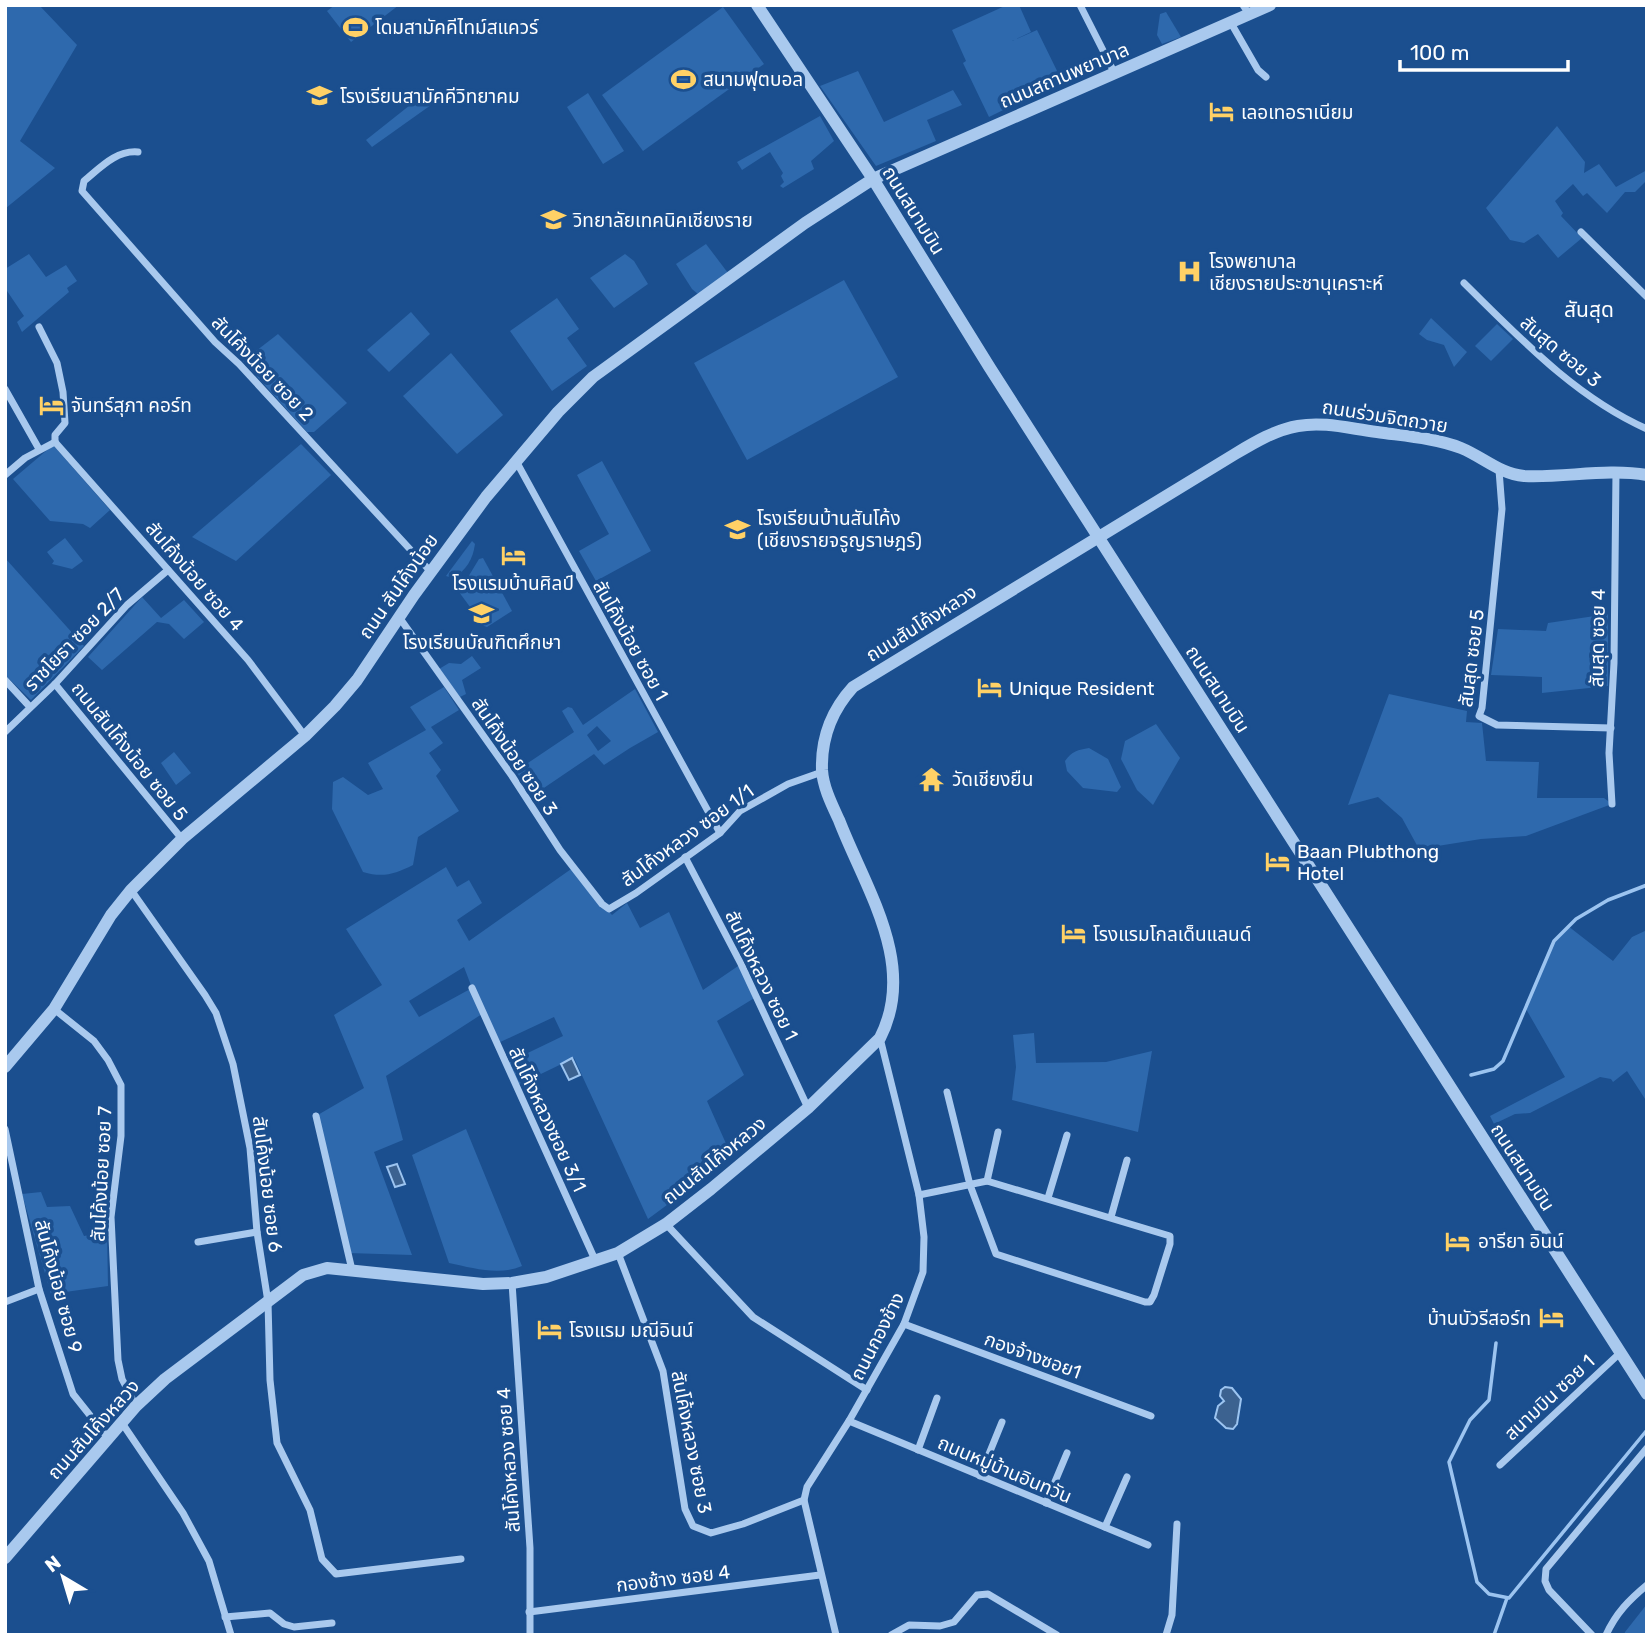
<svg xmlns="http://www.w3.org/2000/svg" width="1652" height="1640" font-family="Rubik,'Noto Sans Thai',sans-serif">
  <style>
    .green { fill: #2e69ad; fill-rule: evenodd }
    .water { fill: #3c6290; stroke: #9cc4f0; stroke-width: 2 }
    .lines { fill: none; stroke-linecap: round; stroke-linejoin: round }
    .stream { stroke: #9cc4f0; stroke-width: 3.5 }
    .minor { stroke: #a9c9ee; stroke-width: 7 }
    .tertiary { stroke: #a9c9ee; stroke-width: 12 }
    .labels { text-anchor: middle; stroke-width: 7; stroke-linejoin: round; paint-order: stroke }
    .poi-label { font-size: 19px; fill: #fff; stroke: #1b4f8f; text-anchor: start }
    .street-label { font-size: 19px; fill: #fff; stroke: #1b4f8f }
    .neighbourhood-label { font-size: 21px; fill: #fff; stroke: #1b4f8f }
  </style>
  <rect width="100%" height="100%" fill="#1b4f8f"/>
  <g class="green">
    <path d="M5,5H39L77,45L20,141L55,168L6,208Z"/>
    <path d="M335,5H399L351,42L327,11Z"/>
    <path d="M1007,5H1019L1031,32L1012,41L1037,30L1062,81L989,117L963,63L966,61L952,30Z"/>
    <path d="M723,7L764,64L643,151L602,95Z"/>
    <path d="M1166,12L1181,37L1162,44L1157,35L1160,14Z"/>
    <path d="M858,71L884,122L953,90L962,105L927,120L936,141L876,166L820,86Z"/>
    <path d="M588,93L624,151L603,164L567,107Z"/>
    <path d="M424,94L431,105L372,147L366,140Z"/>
    <path d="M820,116L834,141L811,161L814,169L783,188L780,186L784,182L781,176L783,173L770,152L742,170L737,162Z"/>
    <path d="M1557,126L1585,162L1584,173L1599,164L1616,187L1647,170V180L1635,192H1625L1607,213L1587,193L1583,196L1573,184L1555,201L1563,213L1561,216L1582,238L1558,258L1538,234L1524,243L1510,240L1486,208Z"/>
    <path d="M706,244L728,273L699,295L692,289L676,264Z"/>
    <path d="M29,254L46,277L66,265L77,281L67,288L69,292L22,332L17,322L24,316L5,288V269Z"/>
    <path d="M625,254L634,261L648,284L614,308L590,278Z"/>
    <path d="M844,280L898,377L747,460L694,363Z"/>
    <path d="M557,298L579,329L567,338L587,366L552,391L510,331Z"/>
    <path d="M411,312L430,334L389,372L367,350Z"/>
    <path d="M1431,318L1467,352L1454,367L1444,345L1427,340L1419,334Z"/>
    <path d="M1497,324L1513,339L1491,361L1475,346Z"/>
    <path d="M278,334L347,403L314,432H307L243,361Z"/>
    <path d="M451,353L503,415L457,454L403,396Z"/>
    <path d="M301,444L331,475L236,561L192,537Z"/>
    <path d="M53,445L110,510L90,528L83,524L50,521L13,479Z"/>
    <path d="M602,461L651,551L596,581L579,551L609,534L577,475Z"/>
    <path d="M65,538L83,561L72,569L52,564L54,561L47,552Z"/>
    <path d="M472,541L475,544C473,559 466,571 453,578L446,576Z"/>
    <path d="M5,558L84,646L31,700L5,675Z"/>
    <path d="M483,558L512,611L487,627L484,626L459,592L479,559Z"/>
    <path d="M142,597L161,618L184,600L204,622L184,639L169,624L157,622L102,670L88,657Z"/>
    <path d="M1608,614V686L1542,693V677L1491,675L1498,629L1546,631L1548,623Z"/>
    <path d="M472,656L481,668L462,680L466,694L460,697L439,669L449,663L461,664Z"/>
    <path d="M444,687L459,710L431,727L443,743L429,753L441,770L436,776L459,811L418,837L413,865C395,874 383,878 363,872L332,809L333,782L343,777L368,795L383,789L368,763L426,730L410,707Z"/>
    <path d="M635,689L658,732L630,748L604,765L594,754L532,796L516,771L574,732L562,711L568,707L572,708L583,725ZM597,726L611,741L598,751L587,735Z"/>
    <path d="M1389,694L1467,711L1466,722L1482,723L1486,761L1539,762L1537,798H1604L1612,804L1526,836L1481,839L1419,849L1402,818L1378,797L1348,805Z"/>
    <path d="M1156,724L1180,758L1153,805L1137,790L1121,759L1125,741Z"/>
    <path d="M1089,748L1108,759L1121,787L1117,792L1083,788L1067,771L1065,761C1072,751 1078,750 1089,748Z"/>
    <path d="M174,752L191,773L176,785L161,763Z"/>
    <path d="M446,867L457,887L469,880L482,903L457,920L469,941L574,867L600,902L612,915L627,903L640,928L669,912L703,990L741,964L756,997L717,1021L744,1075L707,1101L732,1157L648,1219L574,1058L516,1086L505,1064L563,1036L554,1017L496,1044L482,1014L386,1076L403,1140L374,1152L412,1255L348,1253L316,1116L364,1088L334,1015L382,985L346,929ZM464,967L472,988L419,1017L409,1001Z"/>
    <path d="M1568,926L1613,961L1632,937L1647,930V1102L1627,1071L1613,1082L1611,1079L1600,1077L1530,1113L1515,1114L1494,1124L1490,1116L1565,1077L1526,1009L1554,941Z"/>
    <path d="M1034,1033L1036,1063L1106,1062L1152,1051L1138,1132L1012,1100L1016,1067L1013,1035Z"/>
    <path d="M466,1129L522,1266C499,1276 473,1268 449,1263L412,1155Z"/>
    <path d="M41,1192L47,1207L70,1206L84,1236L107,1232L108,1286L51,1294L22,1194Z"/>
    <path d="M1647,1604V1635H1624L1625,1632Z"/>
  </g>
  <g class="water">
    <path d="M572,1058L580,1075L569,1080L561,1064Z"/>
    <path d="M397,1164L405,1184L395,1187L387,1167Z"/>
    <path d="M1225,1387L1232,1388L1241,1399L1237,1424L1233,1429L1226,1428L1215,1418L1218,1406L1224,1401L1220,1396L1221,1390Z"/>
  </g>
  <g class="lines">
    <g class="stream">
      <path d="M1471,1075L1494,1069L1503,1061L1554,941L1576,919L1608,900L1647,885"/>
      <path d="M1496,1343L1489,1400L1470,1420L1449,1462L1477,1582L1489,1594L1509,1598L1647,1430"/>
      <path d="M1494,1635L1507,1598"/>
    </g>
    <g class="minor">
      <path d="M1080,5L1115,74"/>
      <path d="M1243,5L1249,14"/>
      <path d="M1231,23L1258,70L1266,77"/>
      <path d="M138,152C116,150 100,168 84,181L82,191L215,342L239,364L431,572"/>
      <path d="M1581,232L1647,297"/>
      <path d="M1464,283C1520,338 1575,397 1647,429"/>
      <path d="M39,327L57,363L63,392L65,423L55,435V442"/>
      <path d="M5,389L39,449"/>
      <path d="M55,442L248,660L305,736"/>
      <path d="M516,461L720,833"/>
      <path d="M1499,470L1502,509L1482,708L1479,716L1497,725L1611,728"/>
      <path d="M5,475L25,458L55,442"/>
      <path d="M399,617L512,776L560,850L602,904L609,909L636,893L720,833L740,811L788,784L822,772"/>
      <path d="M5,680L30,707"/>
      <path d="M55,684L182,839"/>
      <path d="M5,732L55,684L127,605L168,570"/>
      <path d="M1612,804L1609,753L1614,663L1616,472"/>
      <path d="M685,857L741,964L808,1108"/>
      <path d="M131,890L205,995L216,1013L233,1064L250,1148L257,1232L268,1302L270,1380L277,1443L310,1510L322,1559L336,1574L461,1559"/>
      <path d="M472,988L596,1262"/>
      <path d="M54,1009L94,1041L108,1060L121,1085V1136L111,1217L118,1360L122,1379L136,1406"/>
      <path d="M316,1116L352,1270"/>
      <path d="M5,1129L39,1289L73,1394L108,1438"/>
      <path d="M987,1181L998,1132"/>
      <path d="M919,1195L987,1181L1170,1236V1244L1154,1295L1150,1302H1145L996,1254L970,1185L947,1092"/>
      <path d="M1048,1198L1067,1135"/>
      <path d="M1111,1217L1127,1160"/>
      <path d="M666,1224L753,1317L867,1390"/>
      <path d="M198,1242L257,1232"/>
      <path d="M618,1253L663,1371L685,1509L693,1526L711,1533L743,1524L804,1500"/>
      <path d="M512,1283L530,1548V1635"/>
      <path d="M5,1302L39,1289"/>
      <path d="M904,1324L1151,1416"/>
      <path d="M849,1421L1148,1545"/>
      <path d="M122,1423L183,1513L209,1561L231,1635"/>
      <path d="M918,1450L937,1398"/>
      <path d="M1500,1465L1621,1352"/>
      <path d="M980,1476L1002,1422"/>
      <path d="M1046,1503L1067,1453"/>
      <path d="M1105,1527L1127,1477"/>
      <path d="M529,1612L820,1575"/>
      <path d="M225,1617L270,1613L284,1624L294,1627L332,1623"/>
      <path d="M836,1635L804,1500L807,1487L849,1421L904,1324L923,1272L924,1237L919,1195L880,1038"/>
      <path d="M891,1635L909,1625L940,1626L954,1622L977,1595L988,1594L1057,1635"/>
      <path d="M1166,1635L1172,1615L1177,1524"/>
      <path d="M1592,1635L1549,1590L1545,1581L1546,1569L1647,1448"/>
      <path d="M1606,1635C1616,1613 1629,1600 1647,1585"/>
    </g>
    <g class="tertiary">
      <path d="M757,5L873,179L990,368L1647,1394"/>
      <path d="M5,1067L54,1009L111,915L131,890L182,839L305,736L335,706L357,680L414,595L486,497L558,412L593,377L805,223L873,179L1270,5"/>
      <path d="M5,1558L136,1406L165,1379L303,1275L327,1268L483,1284L512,1283L546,1277L618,1253L666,1224L711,1189L808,1108L880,1038C918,964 865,888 839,820C832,805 823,787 822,770C821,737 832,710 853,687L1235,454C1255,442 1275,430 1298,426C1324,421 1351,429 1377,432C1405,436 1435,438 1461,448C1483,457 1500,474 1524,476C1565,478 1606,468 1647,475"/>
    </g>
  </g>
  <defs>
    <symbol id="stadium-bare" viewBox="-9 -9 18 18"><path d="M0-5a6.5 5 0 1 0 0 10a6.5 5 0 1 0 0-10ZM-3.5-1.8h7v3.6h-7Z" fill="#ffd166" stroke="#1b4f8f" stroke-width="2.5" paint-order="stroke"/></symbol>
    <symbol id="school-bare" viewBox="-9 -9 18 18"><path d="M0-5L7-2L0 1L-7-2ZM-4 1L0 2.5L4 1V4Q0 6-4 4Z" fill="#ffd166" stroke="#1b4f8f" stroke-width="2.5" paint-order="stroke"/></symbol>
    <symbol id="hotel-bare" viewBox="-9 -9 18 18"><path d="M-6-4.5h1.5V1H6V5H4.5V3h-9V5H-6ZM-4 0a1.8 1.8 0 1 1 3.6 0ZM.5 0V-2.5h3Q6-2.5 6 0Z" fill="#ffd166" stroke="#1b4f8f" stroke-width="2.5" paint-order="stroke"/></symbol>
    <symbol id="university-bare" viewBox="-9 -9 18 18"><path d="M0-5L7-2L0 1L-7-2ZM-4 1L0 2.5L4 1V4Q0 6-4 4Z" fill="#ffd166" stroke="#1b4f8f" stroke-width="2.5" paint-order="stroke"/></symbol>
    <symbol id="hospital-bare" viewBox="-9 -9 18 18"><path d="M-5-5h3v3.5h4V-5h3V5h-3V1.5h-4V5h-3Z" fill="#ffd166" stroke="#1b4f8f" stroke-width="2.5" paint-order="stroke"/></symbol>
    <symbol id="temple-bare" viewBox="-9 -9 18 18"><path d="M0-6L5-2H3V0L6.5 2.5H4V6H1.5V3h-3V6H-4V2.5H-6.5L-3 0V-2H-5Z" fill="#ffd166" stroke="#1b4f8f" stroke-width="2.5" paint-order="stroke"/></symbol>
  </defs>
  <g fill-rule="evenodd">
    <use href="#stadium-bare" x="338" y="10" width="35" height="35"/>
    <use href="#stadium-bare" x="666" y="62" width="35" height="35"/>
    <use href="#school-bare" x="302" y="78" width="35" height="35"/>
    <use href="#hotel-bare" x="1204" y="94" width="35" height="35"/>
    <use href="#university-bare" x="536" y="202" width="35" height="35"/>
    <use href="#hospital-bare" x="1172" y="254" width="35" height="35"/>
    <use href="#hotel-bare" x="34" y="388" width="35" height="35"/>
    <use href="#school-bare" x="720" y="512" width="35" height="35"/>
    <use href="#hotel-bare" x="496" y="538" width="35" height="35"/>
    <use href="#school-bare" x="464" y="596" width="35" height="35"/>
    <use href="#hotel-bare" x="972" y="670" width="35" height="35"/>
    <use href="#temple-bare" x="914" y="762" width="35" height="35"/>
    <use href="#hotel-bare" x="1260" y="844" width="35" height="35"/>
    <use href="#hotel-bare" x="1056" y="916" width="35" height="35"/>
    <use href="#hotel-bare" x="1440" y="1224" width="35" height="35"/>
    <use href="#hotel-bare" x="1534" y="1300" width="35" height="35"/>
    <use href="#hotel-bare" x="532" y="1312" width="35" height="35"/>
  </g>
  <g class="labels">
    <g class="poi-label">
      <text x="375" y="34">โดมสามัคคีไทม์สแควร์</text>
      <text x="703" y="86">สนามฟุตบอล</text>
      <text x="340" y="103">โรงเรียนสามัคคีวิทยาคม</text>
      <text x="1241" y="119">เลอเทอราเนียม</text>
      <text x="573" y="227">วิทยาลัยเทคนิคเชียงราย</text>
      <text x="1209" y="268">โรงพยาบาล<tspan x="1209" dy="22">เชียงรายประชานุเคราะห์</tspan></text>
      <text x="71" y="412">จันทร์สุภา คอร์ท</text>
      <text x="757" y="525">โรงเรียนบ้านสันโค้ง<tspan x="757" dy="22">(เชียงรายจรูญราษฎร์)</tspan></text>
      <text x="513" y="590" text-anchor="middle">โรงแรมบ้านศิลป์</text>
      <text x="482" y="649" text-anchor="middle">โรงเรียนบัณฑิตศึกษา</text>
      <text x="1009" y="695">Unique Resident</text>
      <text x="952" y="786">วัดเชียงยืน</text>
      <text x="1297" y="858">Baan Plubthong<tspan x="1297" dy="22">Hotel</tspan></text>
      <text x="1093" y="941">โรงแรมโกลเด็นแลนด์</text>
      <text x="1478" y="1248">อารียา อินน์</text>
      <text x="1531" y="1325" text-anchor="end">บ้านบัวรีสอร์ท</text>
      <text x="569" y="1337">โรงแรม มณีอินน์</text>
    </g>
    <g class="street-label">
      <text transform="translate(1064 75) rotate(-23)" y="7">ถนนสถานพยาบาล</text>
      <text transform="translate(914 210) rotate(58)" y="7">ถนนสนามบิน</text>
      <text transform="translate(1561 351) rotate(40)" y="7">สันสุด ซอย 3</text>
      <text transform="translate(263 368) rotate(46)" y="7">สันโค้งน้อย ซอย 2</text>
      <text transform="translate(1385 416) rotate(9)" y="7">ถนนร่วมจิตถวาย</text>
      <text transform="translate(195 576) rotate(49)" y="7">สันโค้งน้อย ซอย 4</text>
      <text transform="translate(398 586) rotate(-55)" y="7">ถนน สันโค้งน้อย</text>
      <text transform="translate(921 623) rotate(-32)" y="7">ถนนสันโค้งหลวง</text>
      <text transform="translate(1597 638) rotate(-89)" y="7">สันสุด ซอย 4</text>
      <text transform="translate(74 639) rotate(-46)" y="7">ราชโยธา ซอย 2/7</text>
      <text transform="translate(631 640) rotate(61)" y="7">สันโค้งน้อย ซอย 1</text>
      <text transform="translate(1471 658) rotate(-83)" y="7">สันสุด ซอย 5</text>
      <text transform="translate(1218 689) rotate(57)" y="7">ถนนสนามบิน</text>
      <text transform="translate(130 751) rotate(51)" y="7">ถนนสันโค้งน้อย ซอย 5</text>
      <text transform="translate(515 756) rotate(56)" y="7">สันโค้งน้อย ซอย 3</text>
      <text transform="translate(687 835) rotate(-36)" y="7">สันโค้งหลวง ซอย 1/1</text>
      <text transform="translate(762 975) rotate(64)" y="7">สันโค้งหลวง ซอย 1</text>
      <text transform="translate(548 1119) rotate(65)" y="7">สันโค้งหลวงซอย 3/1</text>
      <text transform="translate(714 1160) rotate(-39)" y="7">ถนนสันโค้งหลวง</text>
      <text transform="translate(1523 1167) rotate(57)" y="7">ถนนสนามบิน</text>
      <text transform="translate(101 1174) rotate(-87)" y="7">สันโค้งน้อย ซอย 7</text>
      <text transform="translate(268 1184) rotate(83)" y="7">สันโค้งน้อย ซอย 6</text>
      <text transform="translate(59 1286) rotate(75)" y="7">สันโค้งน้อย ซอย 9</text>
      <text transform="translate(877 1336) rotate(-63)" y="7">ถนนกองช้าง</text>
      <text transform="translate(1033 1355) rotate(20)" y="7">กองจ้างซอย1</text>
      <text transform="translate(1549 1397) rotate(-43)" y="7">สนามบิน ซอย 1</text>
      <text transform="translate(93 1429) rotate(-48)" y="7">ถนนสันโค้งหลวง</text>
      <text transform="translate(692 1442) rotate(79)" y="7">สันโค้งหลวง ซอย 3</text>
      <text transform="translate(508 1460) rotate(-94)" y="7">สันโค้งหลวง ซอย 4</text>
      <text transform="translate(1005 1469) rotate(23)" y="7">ถนนหมู่บ้านอินทวัน</text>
      <text transform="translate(673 1578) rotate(-7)" y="7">กองช้าง ซอย 4</text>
    </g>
    <g class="neighbourhood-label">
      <text x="1589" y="317">สันสุด</text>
    </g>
  </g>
  <rect width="1652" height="1640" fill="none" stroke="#ffffff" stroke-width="14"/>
  <g transform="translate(63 1577) rotate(322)" stroke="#1b4f8f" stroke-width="5" paint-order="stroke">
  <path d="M0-5L12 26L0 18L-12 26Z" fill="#ffffff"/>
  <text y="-10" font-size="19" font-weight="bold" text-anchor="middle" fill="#ffffff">N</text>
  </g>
  <path d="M1400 60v10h168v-10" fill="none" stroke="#ffffff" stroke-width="3.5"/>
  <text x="1410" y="60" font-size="21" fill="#ffffff" stroke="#1b4f8f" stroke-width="5" paint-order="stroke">100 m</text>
</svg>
